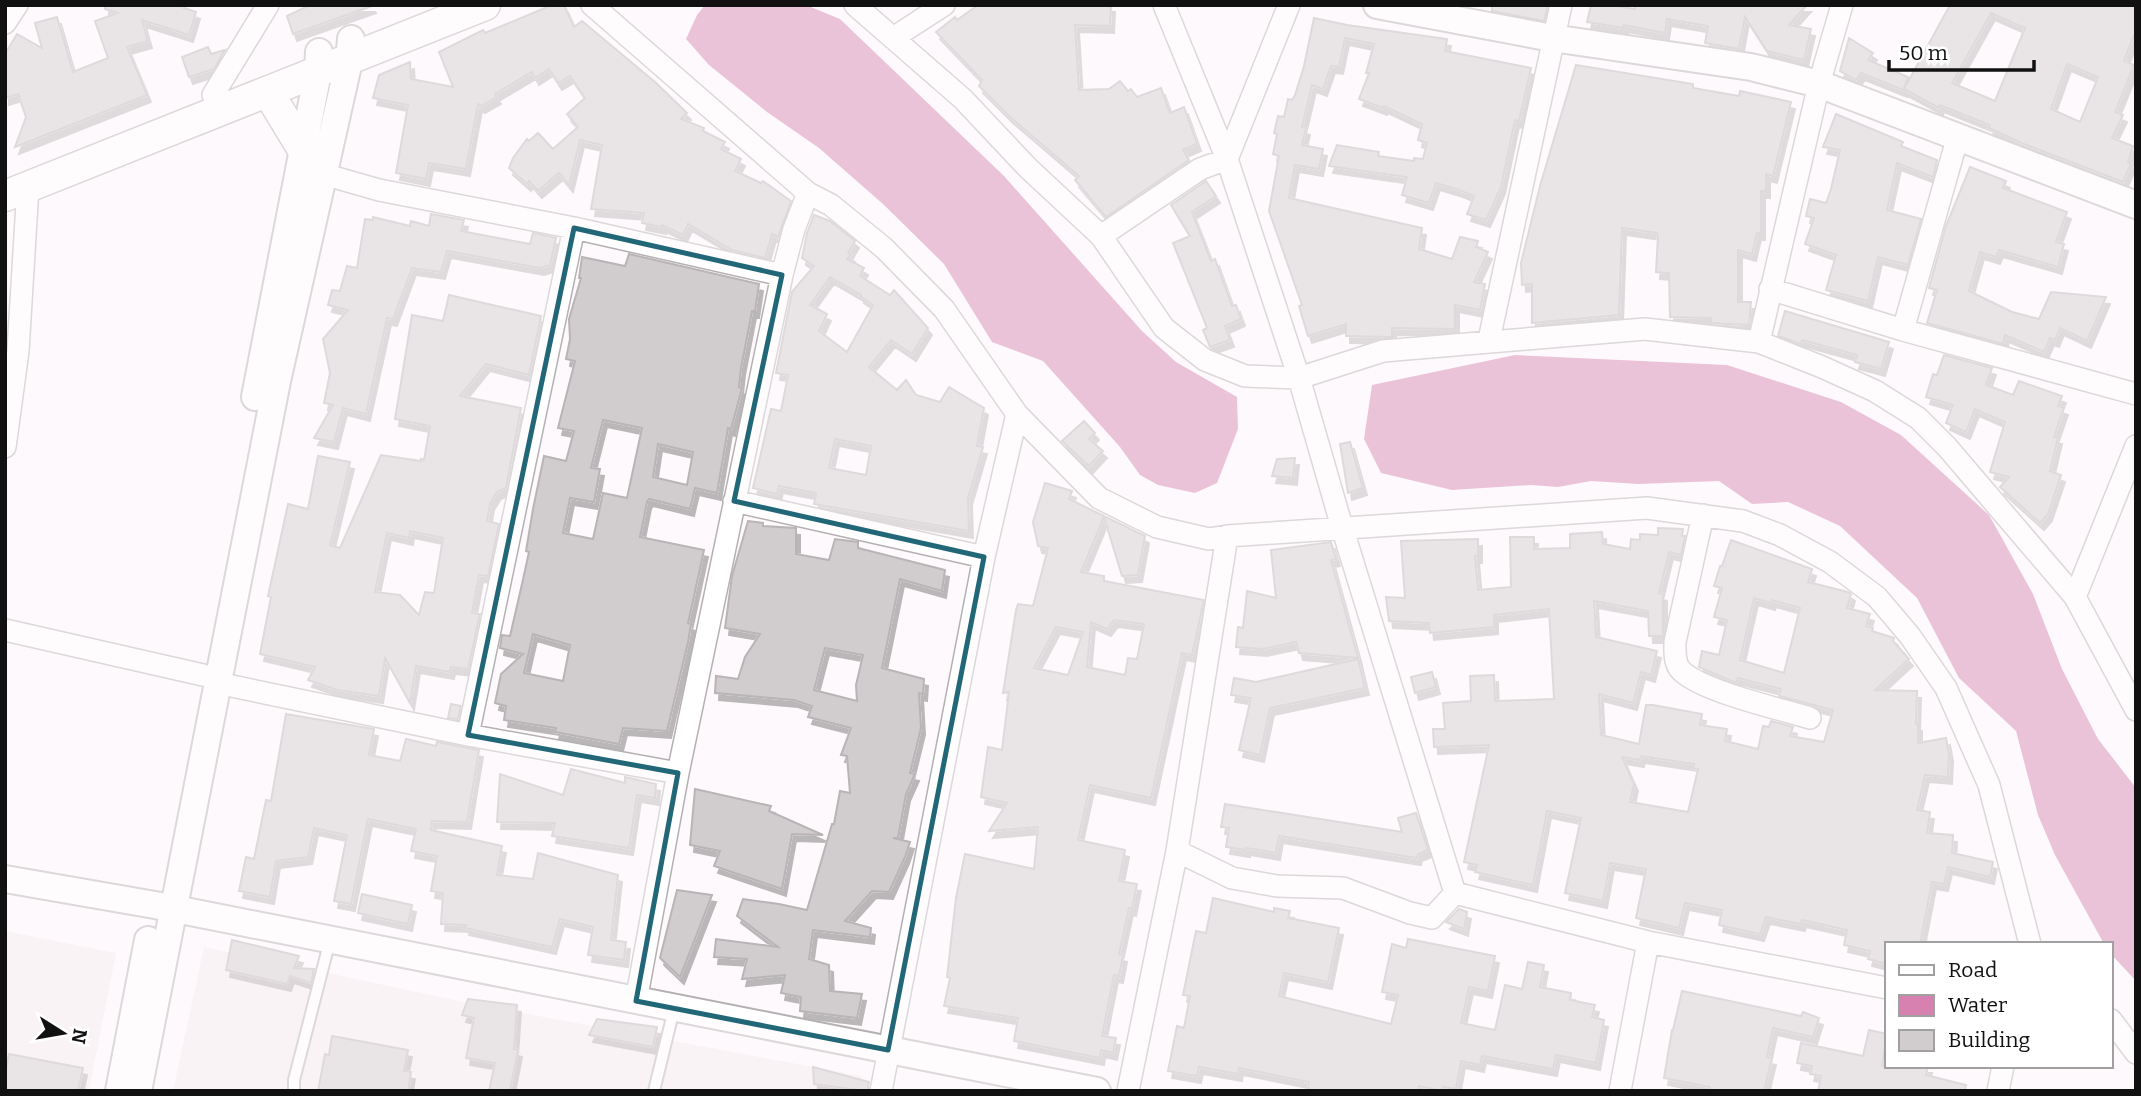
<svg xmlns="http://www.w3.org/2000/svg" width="2141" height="1096" viewBox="0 0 2141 1096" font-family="Bitter,serif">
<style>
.built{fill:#f6eaef}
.water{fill:#d681b0}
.building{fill:#d1ccce;stroke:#b9b4b6;stroke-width:2;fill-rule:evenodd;filter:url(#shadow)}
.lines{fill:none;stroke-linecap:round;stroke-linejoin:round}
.service-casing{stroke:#b5b0b2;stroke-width:14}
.minor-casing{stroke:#b5b0b2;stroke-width:24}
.tertiary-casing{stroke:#b5b0b2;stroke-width:30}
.secondary-casing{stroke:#b5b0b2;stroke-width:33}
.service{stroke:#fff;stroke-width:10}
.minor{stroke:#fff;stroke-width:21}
.tertiary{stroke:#fff;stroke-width:26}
.secondary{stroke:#fff;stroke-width:30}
.marked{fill:none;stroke:#216777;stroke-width:5;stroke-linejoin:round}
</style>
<defs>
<filter id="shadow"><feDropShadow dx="4" dy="7" stdDeviation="0" flood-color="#0004"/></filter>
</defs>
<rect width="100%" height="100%" fill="#fef9fc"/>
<path class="built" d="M5,931L116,953L89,1091H5Z
M204,947L474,1004L862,1076L859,1091H173Z"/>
<path class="water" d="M705,5H806L840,19L1004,176L1142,331L1176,362L1237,397L1238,429L1217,483L1195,493L1158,485L1140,475L1120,447L1043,361L992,342L944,264L883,204L819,148L767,112L709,65L686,39L697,15Z
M1515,355L1727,365L1841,402L1901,435L1989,515L2033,594L2062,669L2098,739L2136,788V981L2111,954V944H2104L2055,855L2038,815L2016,731L1959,678L1917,598L1840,526L1788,502L1752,504L1719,481L1638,484L1591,481L1558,487L1531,485L1452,490L1381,473L1364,439L1372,385Z"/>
<path class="building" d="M105,5H185L184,8L196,12L189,35L142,20L148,41L127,47L147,95L15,147L26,117L18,94L5,98V54L17,34L42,48L35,23L57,17L73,72L108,58L95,21L118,13L105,9Z
M310,5H371L372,6L293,34L287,16Z
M552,5H564L574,27L582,21L655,82L687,113L681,119L704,128L703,131L725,142L721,149L741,159L735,171L761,183L763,181L791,201L778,237L772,234L765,258L732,250L688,224L683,235L662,225V227L642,223L644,213L591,209L602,145L580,140L569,185L559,173L538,191L529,181L527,184L509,168L513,158L527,139L529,141L538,133L553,149L578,127L567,114L585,98L570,76L558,83L549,69L535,78L532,72L495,94L497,97L481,106L478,104L466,169L429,163L426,179L396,173L408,105L373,98L379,75L410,62L411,79L453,87L439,52L483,30L485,33Z
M978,5H1111L1110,26L1075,25L1079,90L1109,89L1120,81L1128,91L1131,89L1137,97L1161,88L1170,113L1184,107L1197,144L1183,150L1189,160L1106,217L1075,180L1079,176L1009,116L979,86L982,80L936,32L955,17L957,20Z
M1492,5H1548L1544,21L1492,11Z
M1591,5H1610L1635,9V5H1807L1789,25L1811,29L1804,60L1767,51L1745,17L1739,49L1705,43L1708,26L1667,19L1665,33L1624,25V28L1587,22Z
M1950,5H2136V30L2124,61L2134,65L2115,112L2123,115L2112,138L2133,146L2128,162L2131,163L2123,182L2024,144L1989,128L1990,125L1940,105L1939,108L1904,89ZM1991,13L2025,28L1995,101L1952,83ZM2067,64L2098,77L2080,122L2051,109Z
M1314,18L1347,25L1447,39L1445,51L1531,68L1519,121L1515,120L1501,187L1486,220L1467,214L1474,196L1459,190L1436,183L1429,203L1402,195L1407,177L1329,166L1337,145L1379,152L1378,156L1414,161V158L1423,159L1427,143L1418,140L1422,124L1384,106L1383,108L1359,99L1369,73H1366L1374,44L1345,38L1339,67L1331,66L1323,89L1312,85L1302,127L1306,128L1302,145L1323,149L1319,169L1295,165L1289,198L1422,228L1419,249L1452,259L1460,237L1478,241L1476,247L1488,252L1474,282L1485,284L1480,310L1455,305V329L1392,328V337L1346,336V324L1308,336L1299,306L1302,305L1269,211L1279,156L1273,154L1277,134L1274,133L1278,116L1284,117L1288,99L1292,100L1295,95L1304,66Z
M1849,38L1873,53L1868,60L1908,77L1903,90L1861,73L1856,80L1840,71Z
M208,47L211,54L225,50L214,69L189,77L182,57Z
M1576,65L1693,84V88L1739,96L1740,91L1791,102L1773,176L1766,174V191H1761V233H1757L1752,254L1738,250V302H1751L1749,325L1711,323V318L1670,317L1669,273L1656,272L1658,236L1657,233L1622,228L1619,315L1532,323V284L1522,285L1521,263L1540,186Z
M1836,114L1903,142L1901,146L1937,160L1933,177L1897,163L1887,210L1921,219L1908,265L1878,257L1868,301L1826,290L1836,255L1805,244L1814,218L1806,216L1810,199L1826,203L1831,189L1840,150L1823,147Z
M1970,167L2006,181L2003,188L2067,212L2056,242L2064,244L2058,267L1999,250L1996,257L1980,252L1969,291L2012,312L2039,319L2051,292L2106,297L2087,341L2060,328L2055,340L2050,338L2044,352L2005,335L2003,344L1927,323L1937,290L1929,288L1946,226Z
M1206,181L1216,196L1192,212L1211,261L1215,259L1232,306L1236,305L1241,319L1225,326L1230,340L1210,347L1203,330L1207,328L1173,243L1190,236L1171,205Z
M431,214L464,220L461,231L530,244L533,233L556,238L550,265L540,268L447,251L441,272L412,268L393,319L387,318L366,414L343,408L334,442L314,438L333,405L324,403L330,373L323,339L348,310L328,305L332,290L340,291L347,266L357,268L365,219L373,220V217L410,226L411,221L429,226Z
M814,215L830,221L855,241L848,253L851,255L847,259L864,268L860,276L890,295L894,290L928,328L912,354L891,340L869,367L897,390L906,380L916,395L940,402L949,387L984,408L977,446L983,447L968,498L969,531L814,504L816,493L779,486L777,494L753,488L771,409L781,411L788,375L776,373L792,292L814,266L802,258L807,233ZM830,277L861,295L860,296L873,305L847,352L819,331L827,314L810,305ZM835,439L871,446L866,475L829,468Z
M629,254L759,284L755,311H752L741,368L739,387L742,388L731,429L728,428L717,493L695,488L690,509L649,499L647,502L640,537L704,550L688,623L691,624L688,642L667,731L623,728L619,744L555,732L556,728L504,720L506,706L495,703L501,674L523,654L500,648L502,635L510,636L522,584L529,552L526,551L533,509L544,456L566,461L574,431L558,428L575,361L566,359L570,339L569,319L581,278H579L582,257L625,266ZM603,420L642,428L627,498L603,493L593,539L563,533L570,498L594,502L600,469L591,468ZM658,444L693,452L687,485L653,477ZM533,634L570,645L563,681L524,673Z
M449,295L541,316L529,375L486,364L460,396L521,408L506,488L497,492L490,503L487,521L499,524L488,576L479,575L472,613L480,614L468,669L451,667L450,672L416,666L410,703L385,658L379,696L337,690L308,680L315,667L260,654L271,597L268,596L288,504L308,509L318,456L350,462L330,545L340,548L381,455L421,461V459L424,460L430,426L395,419L412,315L443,321ZM410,531L443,538L434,593L425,592L419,615L400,595L375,592L387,533L409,538Z
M1785,311L1889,342L1881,369L1855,362L1857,355L1802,340L1801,344L1778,336Z
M1944,355L1992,368L1986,385L2013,395L2019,381L2062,396L2058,406L2064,408L2054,437H2058L2050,471L2061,475L2048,514L2040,523L2000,487L2009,477L1990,472L2005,422L1975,409L1966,432L1946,423L1953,405L1926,397L1933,374L1937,375Z
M1084,421L1095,433L1089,439L1103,451L1089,466L1062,441Z
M1350,442L1363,488L1348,493L1340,444Z
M1295,458L1293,478L1272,476L1277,459Z
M1045,483L1072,491L1069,499L1145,536L1138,575L1122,576L1104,517L1081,572L1104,576V581L1204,600L1192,655L1182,653L1151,798L1090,785L1078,840L1125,850L1119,881L1137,884L1132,909L1129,908L1119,954L1123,955L1119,976L1114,975L1102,1036L1116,1038L1113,1053L1101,1050L1100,1058L1014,1041L1018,1018L944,1006L950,978L947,977L956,898L965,854L1034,869L1038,827L989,831L1007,803L981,797L988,747L1002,750L1009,692L1003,693L1016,610L1018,604L1033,606L1048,548L1038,546L1033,522ZM1114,620L1144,624L1137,659L1128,658L1125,675L1087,667L1091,622L1107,629ZM1056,627L1083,632L1068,675L1034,668Z
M748,521L763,523V526L796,528V554L829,560L835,539L858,542V548L945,570L942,591L900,579L882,668L924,679L923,694L919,693L921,728L910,773L915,774L906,794L898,838H893L910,842L905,857L889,892L872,891L845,921L871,928L870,937L813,930L809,959L829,965L830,991L862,994L857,1018L800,1011L801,997L781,993L785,975L742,979L747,959L714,957L716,939L778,947L737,916L743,899L779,904L807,910L832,824H834L840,791L850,793L847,756L841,755L851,728L808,717L812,706L794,700L715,693L716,676L738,679L745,657L760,634L725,628L732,576ZM825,648L863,655L856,685L857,701L814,690Z
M1658,528L1683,529L1682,536H1685L1681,555L1669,552L1659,593L1663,594V636H1649L1648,611L1594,601L1596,637L1657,651L1651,675L1641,672L1633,703L1599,694L1601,735L1639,744L1646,705H1653L1702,714L1700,725L1727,729L1725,741L1758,749L1763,726L1769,727L1771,721L1793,727L1790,736L1824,742L1833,710L1779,696L1781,689L1738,678L1736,683L1699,667L1702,651L1719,655L1727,620L1714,617L1722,588L1714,586L1720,566H1722L1731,540L1812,569L1808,582L1848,592L1851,594L1847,608L1870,614L1866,626L1873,628L1872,631L1894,638L1893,641L1909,659L1875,690L1917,691L1916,724H1918V743L1946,738L1949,754L1948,777L1925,775L1917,810L1930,812L1927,833L1953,835L1952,853L1993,862L1990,877L1948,867L1944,884L1932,882L1920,944H1887V964L1868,959L1870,951L1844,945L1847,930L1802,920L1801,924L1766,917L1760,934L1719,925L1722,910L1685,903L1679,928L1636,918L1646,869L1610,863L1603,901L1565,893L1581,818L1547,811L1533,885L1475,872L1477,865L1464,862L1489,745L1434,747L1433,729H1445L1443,703L1471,701L1470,676L1494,675L1495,701L1554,699L1549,609L1494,615V627L1430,633L1429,623L1389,621L1386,597L1405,598L1401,541L1478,539V556H1475L1478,590L1511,587L1510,537H1534V549L1570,548V534L1602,532L1603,544L1630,549L1631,539L1640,540V534L1658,535ZM1754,598L1771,603L1772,600L1800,608L1784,673L1740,660ZM1641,756L1694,764L1693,768L1698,769L1688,812L1630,802L1634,784L1622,757L1640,760Z
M1331,542L1336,559L1331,560L1358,658L1299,653L1296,642L1263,649L1236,647L1238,627L1243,628L1247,591L1276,598L1271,550Z
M1358,659L1365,688L1270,708L1260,755L1239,750L1251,698L1231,695L1234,678L1256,682Z
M1432,672L1436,687L1415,693L1411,677Z
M451,704L461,706L458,719L448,718Z
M286,714L374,729L369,755L400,761L406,739L436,746L437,742L479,750L467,822L432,821L431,830L502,846L497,875L533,879L538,853L618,875L611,940L626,942L624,960L588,955L593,927L560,919L552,947L465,928L466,925L441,924L443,893L431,891L437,856L411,851L416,829L368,819L351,904L334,901L347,835L314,828L308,857L276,861L270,897L239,891L246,857L254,859L266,800L271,801Z
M571,769L625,783V777L656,784L655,798L637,795L629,848L552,836L555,823L497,822L500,774L563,795Z
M695,789L771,806L769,811L823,835L792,834L782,889L714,866L720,851L690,845Z
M1225,804L1402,832L1398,818L1416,813L1428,850L1418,854L1417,858L1279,836L1276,853L1246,848V850L1226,847L1229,828L1221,827Z
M677,890L712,895L680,977L660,958Z
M362,894L412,905L408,924L358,913Z
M1213,898L1274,912V908L1290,911L1288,918L1339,928L1328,982L1284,973L1279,996L1391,1024L1398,995L1382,992L1392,944L1406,948L1408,939L1495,956L1488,991L1469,987L1461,1023L1495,1030L1505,985L1522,989L1528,962L1544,965L1540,987L1571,993L1570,1000L1595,1005L1592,1017L1604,1020L1596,1063L1556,1055L1553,1069L1482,1056L1480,1065L1461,1061L1456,1089L1443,1087L1442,1091L1419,1086L1418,1091H1308L1309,1082L1239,1068L1238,1074L1199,1067L1197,1076L1168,1071L1177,1026L1184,1028L1190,996L1183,995L1196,931L1206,933Z
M1459,909L1467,912L1464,929L1446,922Z
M232,940L299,956L294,968L314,969L311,983L290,976L287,984L226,970Z
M1682,991L1801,1016L1803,1012L1819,1018L1813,1037L1773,1028L1767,1057L1772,1058L1764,1091H1709L1710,1087L1664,1078L1672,1030H1673Z
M468,999L517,1005L514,1049L518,1050L510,1091H489L495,1063L466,1058L474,1018L462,1015Z
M597,1019L657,1027L653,1047L589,1035Z
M1869,1030L1887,1034L1882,1066H1928L1926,1075L1966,1085L1965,1091H1818L1821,1076L1810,1074L1812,1066L1797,1063L1801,1043L1863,1056Z
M332,1036L408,1050L404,1071L411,1072L408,1091H318L325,1054L329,1055Z
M9,1054L83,1068L78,1091H5V1073Z
M813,1067L869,1082L867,1091L814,1084Z"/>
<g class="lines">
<defs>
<path id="service" d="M294,1091V1080L330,940
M654,1091L674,1009"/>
<path id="minor" d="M592,5L808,193L831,205L884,248L944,309L1017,414L1099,498L1157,527L1209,539L1227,536L1647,508L1743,521L1780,535L1830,562L1877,597L1910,636L1946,688L1989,785L2030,944
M855,5L963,99L1028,168L1101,236L1164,328L1205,360L1245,376L1299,378L1383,351L1645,329L1759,342L1822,367L1875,391L1918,418L1947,447L2075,597L2136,710
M1164,5L1227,159L1299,378L1342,527L1455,893L1648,942L1887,988
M5,23L17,5
M893,38L944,5
M213,95L268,5
M323,174L379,190L574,228L782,275
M1101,236L1200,169L1227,159L1289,5
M1770,289L1903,330L2136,394
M1903,330L1958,136
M1489,340L1561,5
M1759,342L1819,84L1842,5
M5,447L18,351L28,187
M734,501L984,557
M1703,515L1675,642C1675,651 1674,660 1679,668C1695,690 1781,709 1810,718
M2075,597L2136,446
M5,630L203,675
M217,683L468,735L678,773
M468,735L574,228
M1177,851L1232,878L1277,886L1343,888L1410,913L1432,918L1455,893
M636,1001L678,773L782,275L794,229L808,193
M2111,1020L2136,1053
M881,1091L984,557L1017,414
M1128,1091L1177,851L1227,536
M1620,1091L1648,942
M1998,1091L2003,1066"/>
<path id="tertiary" d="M1377,5L1552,38L1751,67L1819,84L2136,205
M255,397L318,72L319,52
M5,879L155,905L1097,1091
M119,1091L148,940
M138,1091L277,381L349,61L351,39"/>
<path id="secondary" d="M268,92L302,148
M5,196L485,5"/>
</defs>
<use href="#service" class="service-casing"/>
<use href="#minor" class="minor-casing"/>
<use href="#tertiary" class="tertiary-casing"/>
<use href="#secondary" class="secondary-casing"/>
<use href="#service" class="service"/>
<use href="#minor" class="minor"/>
<use href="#tertiary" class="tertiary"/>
<use href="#secondary" class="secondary"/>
</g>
<path d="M0 0H2141V1096H0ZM574,228L782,275L734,501L984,557L888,1050L636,1001L678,773L468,735Z" fill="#fef9fc" fill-opacity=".55" fill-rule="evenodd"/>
<path class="marked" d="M574,228L782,275L734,501L984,557L888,1050L636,1001L678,773L468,735Z"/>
<rect width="2141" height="1096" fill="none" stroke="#121111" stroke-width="14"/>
<rect x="1885" y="942" width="228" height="126" fill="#ffffff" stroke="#a0a0a0" stroke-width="2"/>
<rect x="1899" y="965" width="35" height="10" fill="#ffffff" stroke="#a0a0a0" stroke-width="2"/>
<text x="1948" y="977" font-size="21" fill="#121111">Road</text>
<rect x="1899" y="995" width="35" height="21" fill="#d681b0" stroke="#a0a0a0" stroke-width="2"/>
<text x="1948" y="1012" font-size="21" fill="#121111">Water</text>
<rect x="1899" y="1030" width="35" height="21" fill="#d1ccce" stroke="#a0a0a0" stroke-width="2"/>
<text x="1948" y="1047" font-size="21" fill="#121111">Building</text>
<g transform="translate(63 1033) rotate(101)" stroke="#ffffff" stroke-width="5" paint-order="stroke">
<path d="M0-5L12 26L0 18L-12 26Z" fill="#121111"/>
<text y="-10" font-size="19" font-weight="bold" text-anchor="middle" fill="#121111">N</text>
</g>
<path d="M1889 60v10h145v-10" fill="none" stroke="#121111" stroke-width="3.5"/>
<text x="1899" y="60" font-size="21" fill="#121111" stroke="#ffffff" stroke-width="5" paint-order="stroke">50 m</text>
</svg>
